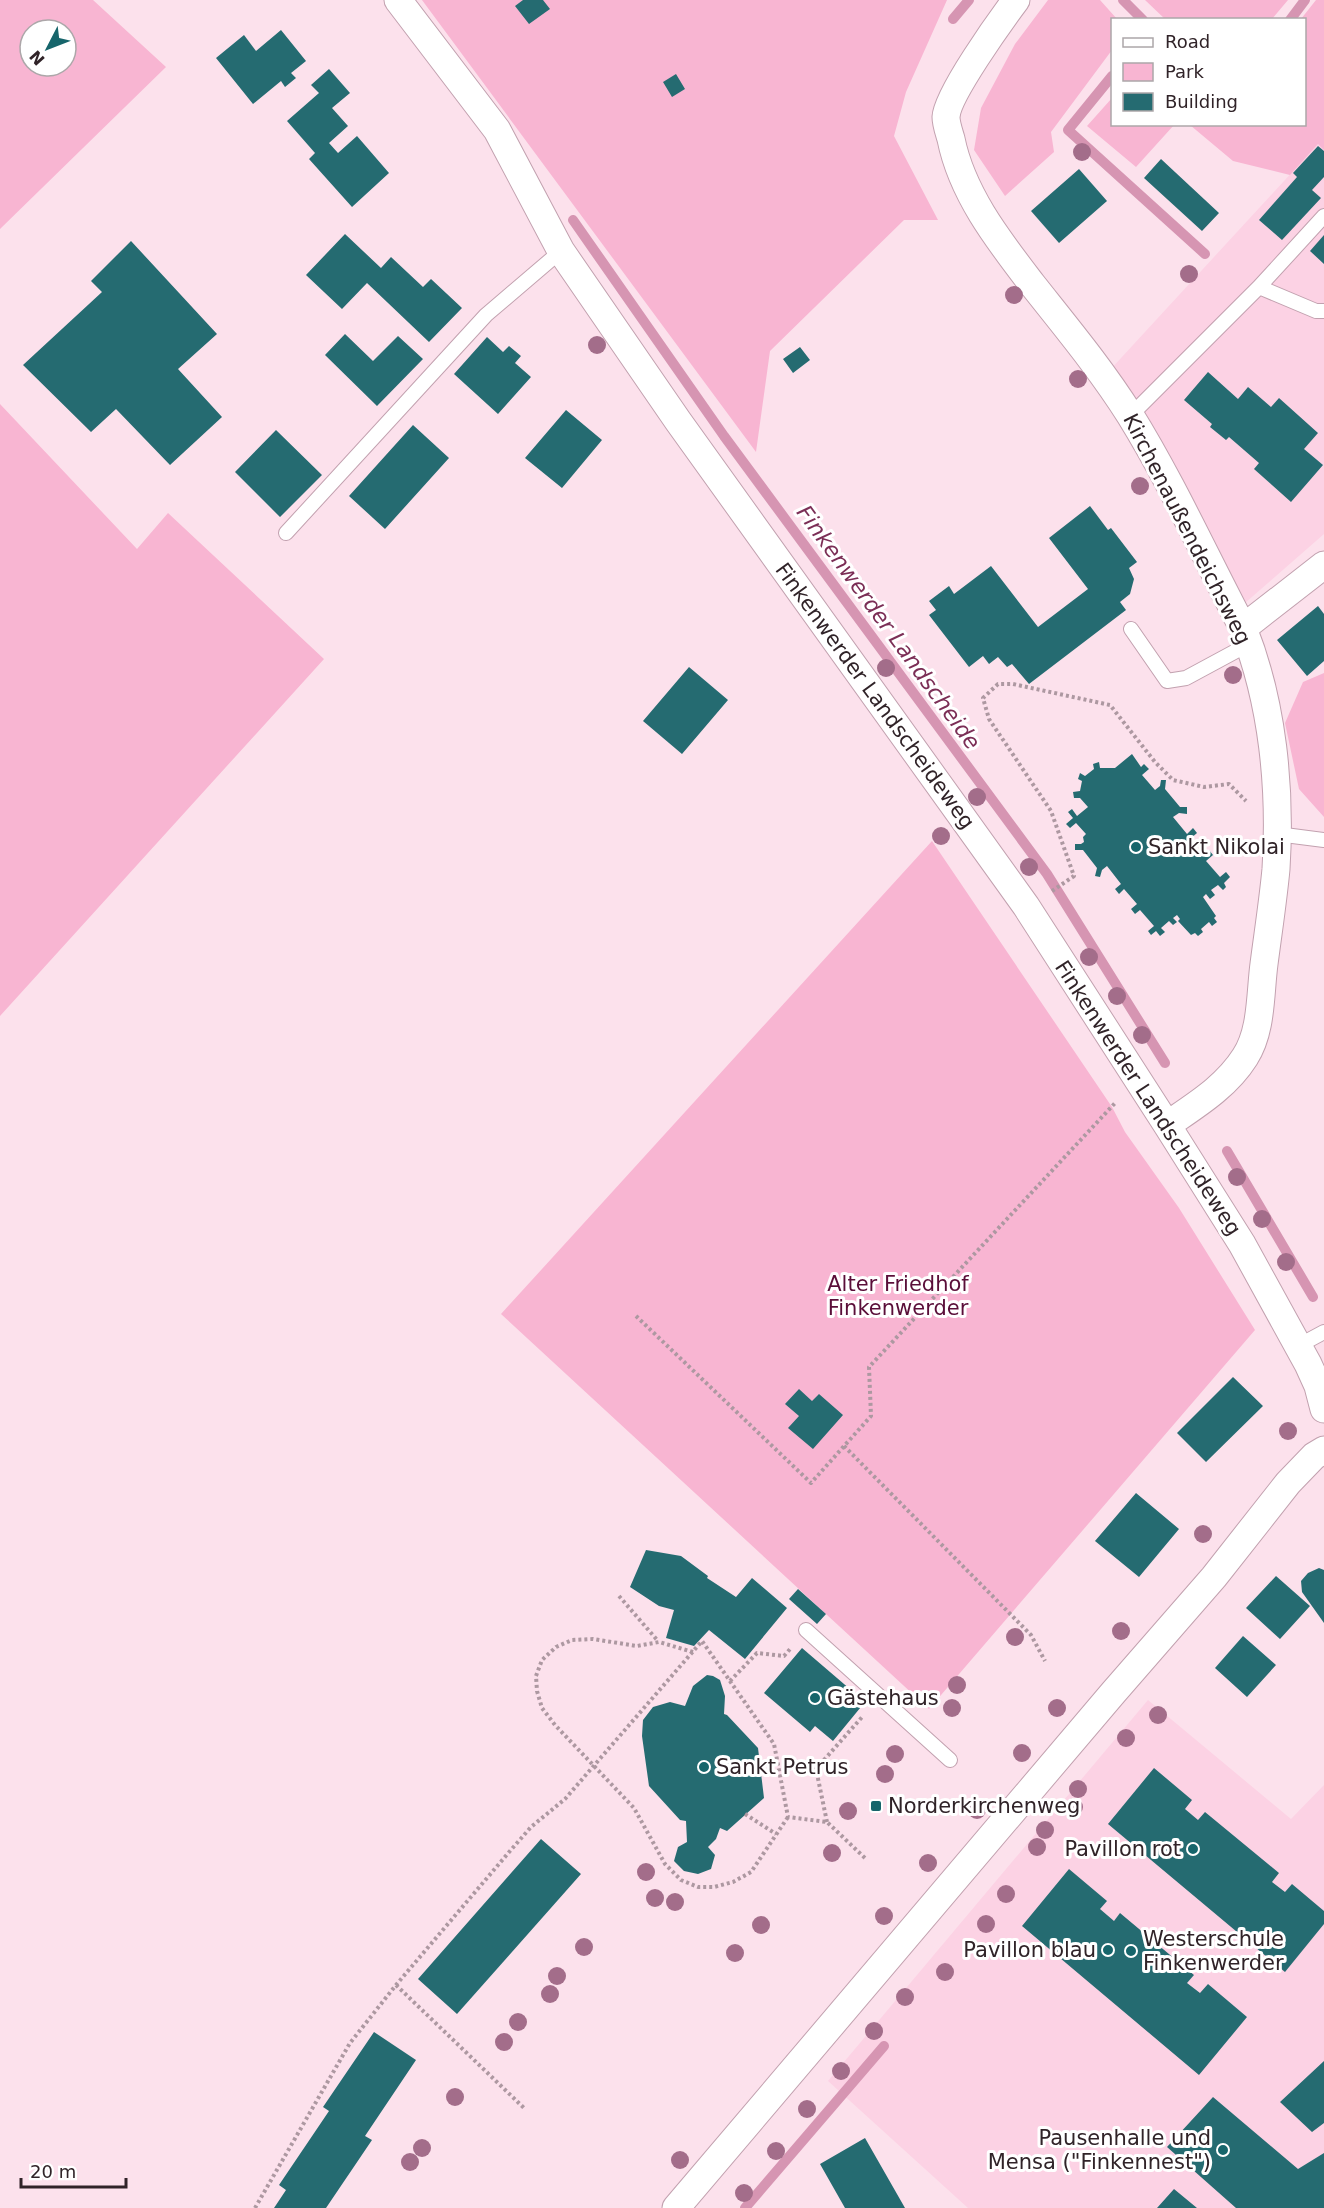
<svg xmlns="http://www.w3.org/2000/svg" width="1324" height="2208" viewBox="0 0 1324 2208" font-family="'DejaVu Sans',sans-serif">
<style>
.built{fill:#fcd2e4}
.green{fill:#f8b5d2;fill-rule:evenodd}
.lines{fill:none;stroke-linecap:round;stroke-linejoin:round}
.stream{stroke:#d695b2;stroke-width:10}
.building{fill:#256b71}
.service-casing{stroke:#c2a1af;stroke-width:16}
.minor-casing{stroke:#c2a1af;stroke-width:29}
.path{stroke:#ad98a1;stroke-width:4;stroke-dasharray:3 3;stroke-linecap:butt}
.service{stroke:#fff;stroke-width:14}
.minor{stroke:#fff;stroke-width:27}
.tree{fill:#a36d8a}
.poi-dot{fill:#16656b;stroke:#fff;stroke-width:2}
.labels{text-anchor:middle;stroke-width:6;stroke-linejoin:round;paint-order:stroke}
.street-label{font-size:21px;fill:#302328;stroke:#fff}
.poi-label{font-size:21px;fill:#302328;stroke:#fff;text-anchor:start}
.park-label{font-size:21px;fill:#5a0e39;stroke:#fff}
.water-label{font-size:22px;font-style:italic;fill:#7b2e56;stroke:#fff}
</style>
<rect width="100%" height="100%" fill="#fce1ec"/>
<path class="built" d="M1318,144L1324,149V534L1245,603L1110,370Z
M1148,1700L1291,1819L1324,1785V2208H968L828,2081Z"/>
<path class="green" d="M0,0H93L166,67L0,229ZM30,30H66V66H30Z
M422,0H947L906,92L894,136L938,220H904L770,351L756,452Z
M1048,0H1100L1117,19L1112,20V50L1051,132L1054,152L1005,196L974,150L981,108L1015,44Z
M1145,0H1288L1272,19L1166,20Z
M1316,0H1324V150L1318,144L1290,175L1233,161L1190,125L1304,124V20L1301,19Z
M1112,98V124L1174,125L1136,167L1087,126Z
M0,404L137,549L168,513L324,659L0,1016Z
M1324,673V817L1299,789L1285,723L1303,682Z
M932,841L1112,1107L1125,1132L1179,1208L1255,1330L929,1709L501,1314Z"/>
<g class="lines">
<path class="stream" d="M1123,0L1143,20
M953,19L969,0
M1290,20L1305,0
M1112,76L1068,130L1205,254
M573,220L724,436L1047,874L1165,1063
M1227,1151L1313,1297
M745,2208L884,2046"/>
</g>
<path class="building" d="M523,0H543L550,9L529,24L515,6Z
M281,30L306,61L291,73L296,78L285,87L281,81L253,104L216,58L244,35L256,51Z
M329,69L350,93L332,108L348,126L329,143L338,153L357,136L389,173L352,207L309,159L315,153L287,121L319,93L311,85Z
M676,74L685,89L672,97L663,82Z
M1318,146L1324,151V177L1312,190L1321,198L1282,240L1259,220L1297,177L1293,173Z
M1161,159L1219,213L1202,231L1144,178Z
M1079,169L1107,201L1059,243L1031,211Z
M345,234L381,268L391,257L423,287L431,279L462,308L429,342L367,283L342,309L306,275Z
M1324,235V264L1310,251Z
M131,241L217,334L178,369L222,417L170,465L116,409L91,432L23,365L102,292L91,281Z
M345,334L373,361L398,336L423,359L377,406L325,355Z
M487,337L503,352L509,346L521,356L515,363L531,377L498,414L454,374Z
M800,347L810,360L793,373L783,359Z
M1208,372L1238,399L1248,387L1271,407L1279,398L1318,433L1304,449L1323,465L1291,502L1254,469L1259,463L1229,437L1226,440L1210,427L1212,424L1184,400Z
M566,410L602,440L562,488L525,458Z
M413,425L449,458L385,529L349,496Z
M276,430L322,475L280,517L235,472Z
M1090,506L1108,530L1111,528L1137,562L1129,568L1134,579L1130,594L1120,602L1126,610L1029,684L1012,664L1007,667L998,657L989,664L983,656L969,667L929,615L936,610L929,601L949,586L954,594L991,566L1038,627L1088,589L1049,538Z
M1318,606L1324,614V661L1307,676L1277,640Z
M689,667L728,700L682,754L643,721Z
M1132,754L1141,767L1144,764L1149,769L1142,775L1155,790L1160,786L1161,780H1166L1165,789L1180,807H1187V814L1179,813L1173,817L1187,834L1193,828L1197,833L1190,839L1203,855L1209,850L1213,855L1206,861L1220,877L1226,872L1230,877L1224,883L1226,887L1223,890L1218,885L1211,890L1215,895L1210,899L1206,894L1203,897L1216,916L1214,918L1217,922L1212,926L1209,922L1201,929L1203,932L1198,936L1195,933L1191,935L1178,921L1180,919L1177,915L1173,918L1177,922L1173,925L1169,921L1161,928L1165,932L1160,936L1156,931L1151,935L1148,931L1154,926L1140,910L1135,914L1131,909L1137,904L1124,889L1119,894L1115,889L1121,884L1107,866L1102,870L1100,877L1095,876L1097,868L1083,850H1075V844H1081L1084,842L1083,837L1086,834L1076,823L1070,828L1066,824L1073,818L1068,812L1072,809L1077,816L1088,807L1080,798H1074L1073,792L1080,791L1082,781L1078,779L1080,773L1085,776L1094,769L1093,764L1099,762L1100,768H1115Z
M1233,1377L1263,1406L1206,1462L1177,1433Z
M799,1389L812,1401L819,1394L843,1415L813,1449L788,1428L799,1416L785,1404Z
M1136,1493L1179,1529L1139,1577L1095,1541Z
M646,1550L681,1556L708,1576L707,1578L736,1597L752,1578L787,1608L745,1659L709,1630L694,1646L666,1638L674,1610L659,1606L630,1587Z
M1319,1568L1324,1570V1623L1302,1592L1301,1581L1308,1573Z
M1276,1576L1310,1606L1280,1639L1246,1608Z
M798,1589L826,1614L817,1624L789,1599Z
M1243,1636L1276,1665L1247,1697L1215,1668Z
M802,1648L865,1702L833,1741L815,1726L810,1732L764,1693Z
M707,1675L713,1676L720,1680L725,1696L724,1714L727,1715L758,1748L764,1798L727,1831L720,1828L716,1839L708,1847L715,1855L711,1869L698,1874L684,1871L674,1861L678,1847L687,1842L686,1821L680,1820L649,1786L642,1736L643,1720L653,1707L670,1702L685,1706L693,1686Z
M1154,1768L1192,1800L1185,1809L1198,1820L1205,1812L1279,1873L1272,1882L1285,1892L1292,1884L1324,1911V1924L1285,1972L1108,1824Z
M541,1839L581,1874L457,2014L418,1979Z
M1069,1869L1107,1901L1100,1909L1114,1921L1120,1913L1194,1975L1187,1983L1200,1993L1208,1984L1247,2017L1199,2075L1022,1926Z
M374,2032L416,2060L365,2136L372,2140L326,2208H274L286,2190L279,2185L329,2111L323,2107Z
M1324,2061V2123L1312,2132L1280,2102Z
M1213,2097L1298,2169L1324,2153V2208H1236L1167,2147Z
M865,2138L905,2208H845L841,2201L820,2164Z
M1174,2189L1197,2208H1157Z"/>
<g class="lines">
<defs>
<path id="service" d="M1259,287L1316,311H1324
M1130,416L1259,287L1324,216
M286,533L486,315L561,251
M1131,629L1167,681L1186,678L1249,644
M1277,834L1324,840
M1298,1346L1324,1332
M806,1630L950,1760"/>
<path id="minor" d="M398,0L497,130L561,251L678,421L1026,906L1167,1125L1242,1244L1308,1364L1318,1386L1324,1409
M1016,0C1001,20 947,95 946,117C946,124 949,132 951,139C962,194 999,241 1032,284C1066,327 1101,369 1130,415C1172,483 1206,558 1243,628C1273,703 1281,789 1276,869C1273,901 1268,933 1264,964C1260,994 1262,1031 1245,1057C1226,1087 1196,1105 1167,1125
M1243,628L1324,565
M676,2208L1113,1693L1214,1577L1288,1483L1314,1456L1324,1450"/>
</defs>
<use href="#service" class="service-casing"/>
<use href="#minor" class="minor-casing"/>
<path class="path" d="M1052,891L1074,876L1051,811L989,719L983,698L998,684H1013L1110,705L1155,762L1173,780L1204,787L1229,784L1246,801
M636,1316L811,1483L871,1416L869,1367L1116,1102
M844,1446L1031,1635L1045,1661
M619,1596L658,1641
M693,1652L659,1642L637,1646L593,1639L572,1640L556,1647L542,1660L536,1676L537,1691L542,1708L555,1725L634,1808L665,1864L681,1880L698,1887H714L733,1882L751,1872L788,1817
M730,1681L757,1653L784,1656L791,1648
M745,1814L776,1834
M827,1822L816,1769L863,1716
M396,1985L524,2108
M255,2208L350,2043L396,1985L510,1851L531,1827L565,1799L702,1641L774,1744L788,1817L827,1822L866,1859"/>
<use href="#service" class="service"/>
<use href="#minor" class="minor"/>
</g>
<g class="tree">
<circle cx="1082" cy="152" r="9"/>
<circle cx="1189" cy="274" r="9"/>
<circle cx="1014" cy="295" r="9"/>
<circle cx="597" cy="345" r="9"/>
<circle cx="1078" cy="379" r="9"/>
<circle cx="1140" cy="486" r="9"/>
<circle cx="886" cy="668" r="9"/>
<circle cx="1233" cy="675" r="9"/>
<circle cx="977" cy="797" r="9"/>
<circle cx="941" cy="836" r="9"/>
<circle cx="1029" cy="867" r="9"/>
<circle cx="1089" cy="957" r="9"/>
<circle cx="1117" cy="996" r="9"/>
<circle cx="1142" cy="1035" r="9"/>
<circle cx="1237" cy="1177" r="9"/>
<circle cx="1262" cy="1219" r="9"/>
<circle cx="1286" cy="1262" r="9"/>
<circle cx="1288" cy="1431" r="9"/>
<circle cx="1203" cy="1534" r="9"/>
<circle cx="1121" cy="1631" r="9"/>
<circle cx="1015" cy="1637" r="9"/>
<circle cx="957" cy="1685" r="9"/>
<circle cx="952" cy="1708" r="9"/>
<circle cx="1057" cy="1708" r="9"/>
<circle cx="1158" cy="1715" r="9"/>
<circle cx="1126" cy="1738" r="9"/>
<circle cx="1022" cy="1753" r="9"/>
<circle cx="895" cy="1754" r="9"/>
<circle cx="885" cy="1774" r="9"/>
<circle cx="1078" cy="1789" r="9"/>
<circle cx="1074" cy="1807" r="9"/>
<circle cx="977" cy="1810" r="9"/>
<circle cx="848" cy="1811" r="9"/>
<circle cx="1045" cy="1830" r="9"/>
<circle cx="1037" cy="1847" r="9"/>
<circle cx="832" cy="1853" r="9"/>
<circle cx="928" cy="1863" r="9"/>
<circle cx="646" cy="1872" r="9"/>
<circle cx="1006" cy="1894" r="9"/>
<circle cx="655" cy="1898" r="9"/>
<circle cx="675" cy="1902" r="9"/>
<circle cx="884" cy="1916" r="9"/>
<circle cx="986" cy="1924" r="9"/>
<circle cx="761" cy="1925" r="9"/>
<circle cx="584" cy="1947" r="9"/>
<circle cx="735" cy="1953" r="9"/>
<circle cx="945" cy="1972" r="9"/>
<circle cx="557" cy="1976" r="9"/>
<circle cx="550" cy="1994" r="9"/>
<circle cx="905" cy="1997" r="9"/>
<circle cx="518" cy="2022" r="9"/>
<circle cx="874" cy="2031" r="9"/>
<circle cx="504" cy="2042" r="9"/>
<circle cx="841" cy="2071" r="9"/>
<circle cx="455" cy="2097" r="9"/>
<circle cx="807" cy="2109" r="9"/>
<circle cx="422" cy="2148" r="9"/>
<circle cx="776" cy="2151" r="9"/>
<circle cx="680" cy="2160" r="9"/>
<circle cx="410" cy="2162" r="9"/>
<circle cx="744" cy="2193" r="9"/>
</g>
<g class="poi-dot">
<circle cx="1136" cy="847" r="6"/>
<circle cx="815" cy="1698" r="6"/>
<circle cx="704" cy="1767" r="6"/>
<rect x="870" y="1800" width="12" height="12" rx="3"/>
<circle cx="1193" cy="1849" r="6"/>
<circle cx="1108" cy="1950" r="6"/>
<circle cx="1131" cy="1951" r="6"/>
<circle cx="1223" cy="2150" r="6"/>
</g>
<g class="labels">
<g class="street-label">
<text transform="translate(1187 529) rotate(63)" y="7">Kirchenaußendeichsweg</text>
<text transform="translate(875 696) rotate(54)" y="7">Finkenwerder Landscheideweg</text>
<text transform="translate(1148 1098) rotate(57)" y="7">Finkenwerder Landscheideweg</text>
</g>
<g class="poi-label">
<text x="1148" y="854">Sankt Nikolai</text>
<text x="827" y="1705">Gästehaus</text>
<text x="716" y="1774">Sankt Petrus</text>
<text x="888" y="1813">Norderkirchenweg</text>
<text x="1181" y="1856" text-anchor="end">Pavillon rot</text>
<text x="1143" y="1946">Westerschule<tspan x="1143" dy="24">Finkenwerder</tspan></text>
<text x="1096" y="1957" text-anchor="end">Pavillon blau</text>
<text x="1211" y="2145" text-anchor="end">Pausenhalle und<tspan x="1211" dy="24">Mensa ("Finkennest")</tspan></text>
</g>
<g class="park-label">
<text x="898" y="1291">Alter Friedhof<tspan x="898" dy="24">Finkenwerder</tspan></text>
</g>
<g class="water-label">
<text transform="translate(889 627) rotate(54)" y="8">Finkenwerder Landscheide</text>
</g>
</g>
<rect x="1111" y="18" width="195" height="108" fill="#ffffff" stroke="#aca7a9" stroke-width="1.5"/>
<rect x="1123" y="38" width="30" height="9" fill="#ffffff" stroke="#aca7a9" stroke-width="1.5"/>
<text x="1165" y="48" font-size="18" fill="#302328">Road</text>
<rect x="1123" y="63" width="30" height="18" fill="#f8b5d2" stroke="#aca7a9" stroke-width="1.5"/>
<text x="1165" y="78" font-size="18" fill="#302328">Park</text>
<rect x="1123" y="93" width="30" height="18" fill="#256b71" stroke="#aca7a9" stroke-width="1.5"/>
<text x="1165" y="108" font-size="18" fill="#302328">Building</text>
<g transform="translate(48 48) rotate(228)"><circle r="28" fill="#ffffff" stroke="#aca7a9" stroke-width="1.5"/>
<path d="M0-4.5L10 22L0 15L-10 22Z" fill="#16656b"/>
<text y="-9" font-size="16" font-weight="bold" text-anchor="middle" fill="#302328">N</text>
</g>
<path d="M21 2178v9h105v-9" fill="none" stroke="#302328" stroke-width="3"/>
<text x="30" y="2178" font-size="18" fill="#302328" stroke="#ffffff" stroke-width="4.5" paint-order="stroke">20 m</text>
</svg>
